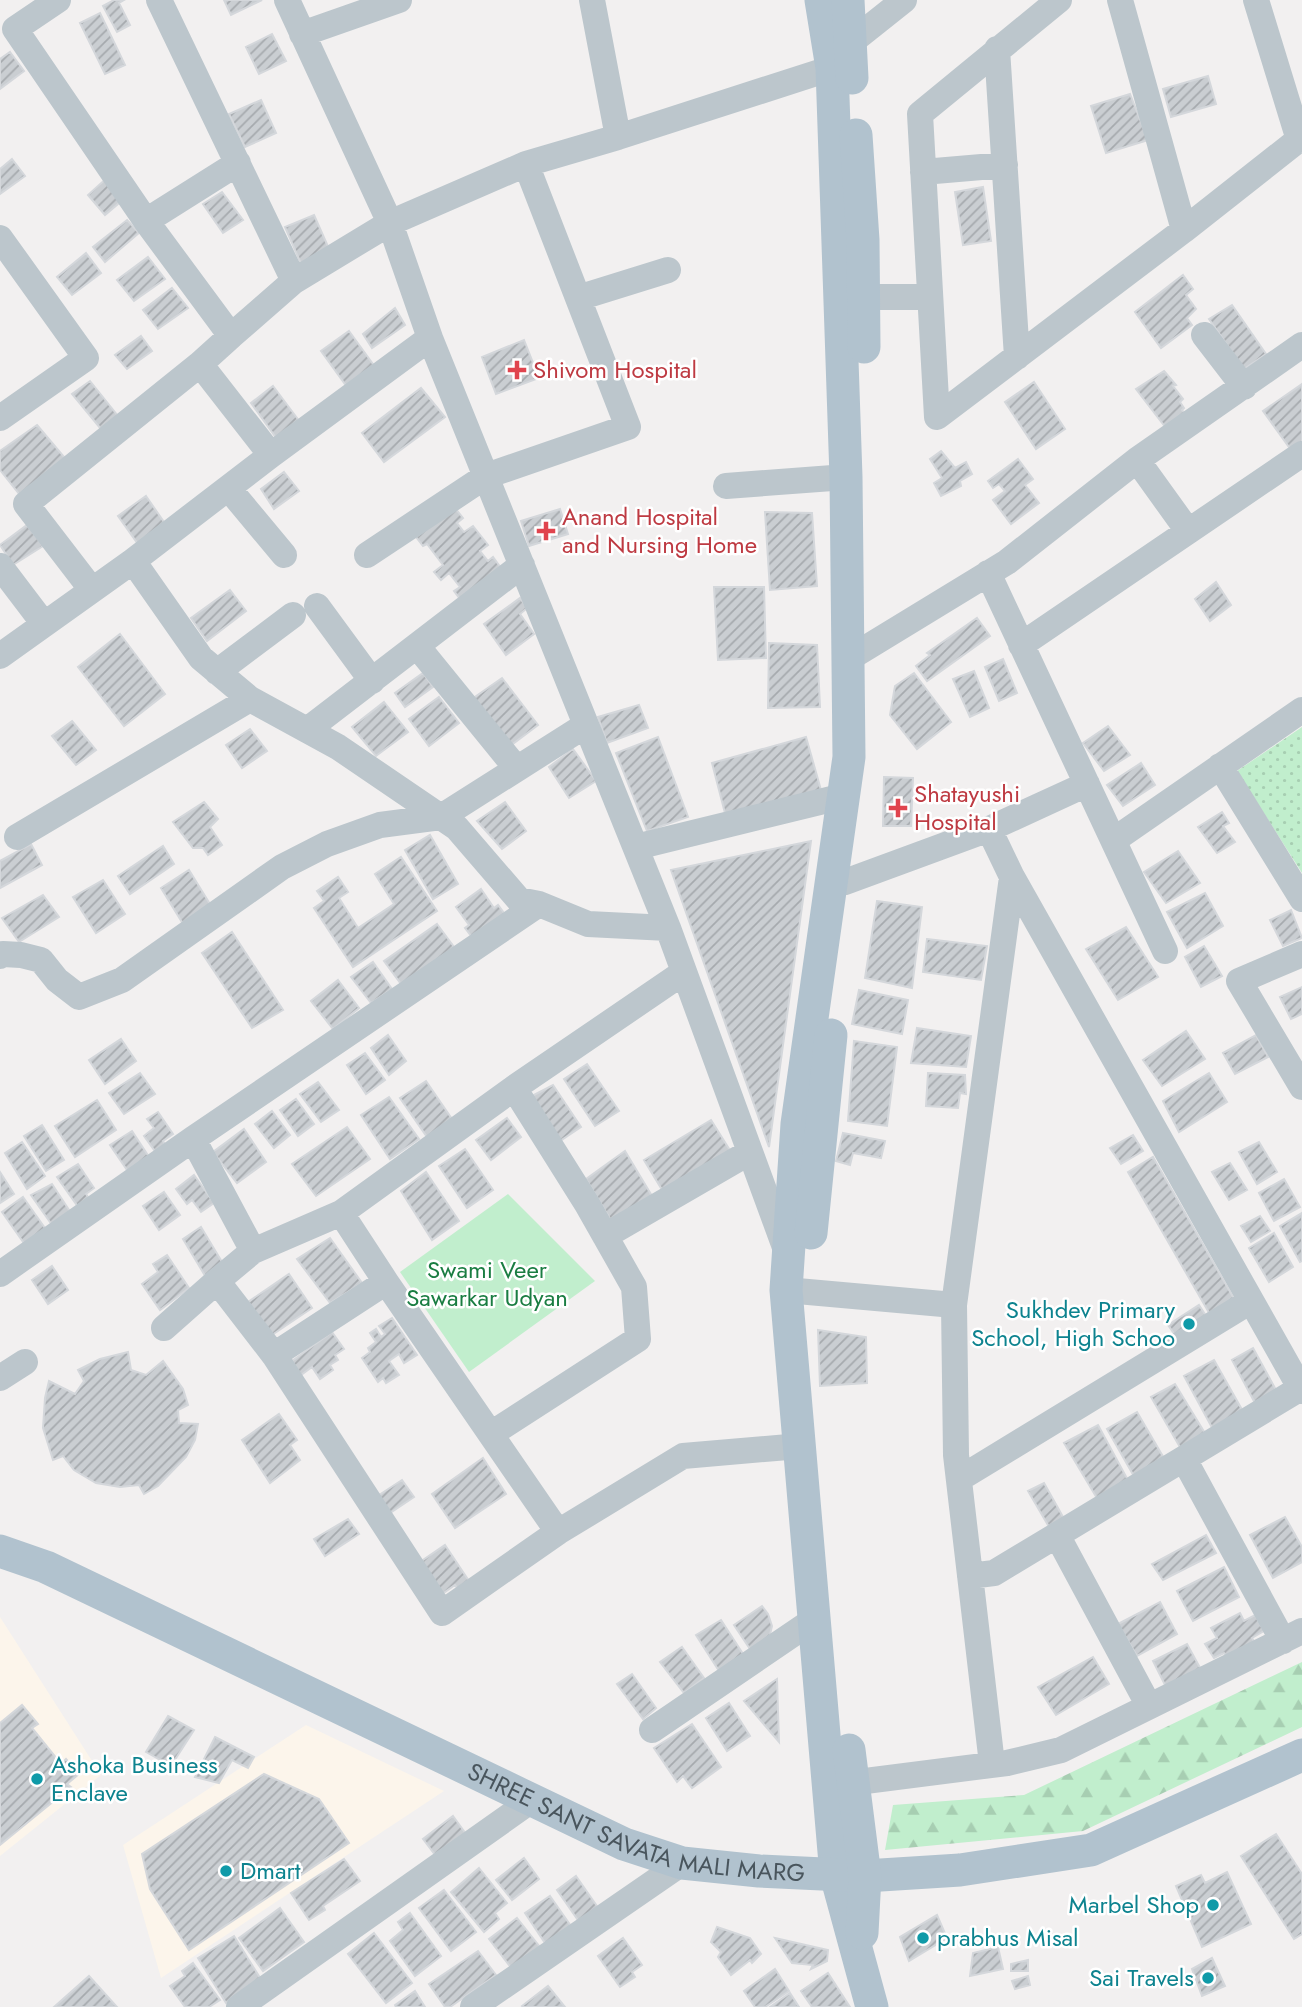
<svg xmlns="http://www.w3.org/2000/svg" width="1302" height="2007" viewBox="0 0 1302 2007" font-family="Jost,sans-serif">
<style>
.commercial{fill:#fcf5eb}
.grass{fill:url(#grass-dots)}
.forest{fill:url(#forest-firs)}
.green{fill:#c1eecd}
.building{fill:url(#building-hatch);stroke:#d4d7db;stroke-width:2}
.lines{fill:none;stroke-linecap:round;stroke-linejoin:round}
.minor{stroke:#bcc6cc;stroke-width:26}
.major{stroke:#b1c2ce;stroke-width:33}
.health-dot{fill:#e0444e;stroke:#fff;stroke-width:2.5}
.culture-dot{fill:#0f9aa8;stroke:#fff;stroke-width:2.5}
.labels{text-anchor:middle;stroke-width:5;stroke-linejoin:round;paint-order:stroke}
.health-label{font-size:24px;fill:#be3a42;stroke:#fff;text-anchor:start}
.park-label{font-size:24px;fill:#1a7d42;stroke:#fff}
.culture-label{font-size:24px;fill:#0d838f;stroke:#fff;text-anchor:end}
.street-label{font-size:24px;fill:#49555d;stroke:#fff}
</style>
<defs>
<pattern id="grass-dots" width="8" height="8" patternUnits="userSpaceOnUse" patternTransform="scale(1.75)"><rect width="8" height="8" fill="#c1eecd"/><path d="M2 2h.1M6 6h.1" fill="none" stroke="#a7ceb2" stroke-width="1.8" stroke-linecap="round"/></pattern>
<pattern id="forest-firs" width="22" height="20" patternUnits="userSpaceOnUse" patternTransform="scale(1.75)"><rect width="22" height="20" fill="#c1eecd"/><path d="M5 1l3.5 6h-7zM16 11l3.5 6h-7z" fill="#a7ceb2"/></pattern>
<pattern id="building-hatch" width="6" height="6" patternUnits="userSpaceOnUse" patternTransform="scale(1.75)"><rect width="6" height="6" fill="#caced2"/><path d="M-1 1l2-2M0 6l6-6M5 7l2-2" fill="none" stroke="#a6aaae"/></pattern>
</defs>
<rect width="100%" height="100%" fill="#f2f0f0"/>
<path class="commercial" d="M0,1617L101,1775L0,1856Z
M306,1725L444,1791L161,1978L123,1845Z"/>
<path class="grass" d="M1302,727V873L1237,771Z"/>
<path class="forest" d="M1302,1662V1727L1083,1831L885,1850L893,1805L1024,1795Z"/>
<path class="green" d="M508,1194L595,1281L469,1372L400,1272Z"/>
<path class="building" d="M114,0H124L119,3L130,25L117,32L103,6Z
M224,0H262L231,15Z
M100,13L125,65L105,74L80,23Z
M272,34L286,61L259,74L246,47Z
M10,52L24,71L0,89V59Z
M1208,76L1216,104L1171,117L1163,89Z
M1130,94L1148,140L1106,153L1091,106Z
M261,100L276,133L245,147L229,114Z
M12,159L25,176L0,194V169Z
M108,177L125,198L105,215L88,195Z
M983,187L991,241L963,245L955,192Z
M222,192L243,220L223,233L203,204Z
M314,215L330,251L302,266L285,227Z
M127,220L139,233L105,262L93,247Z
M86,253L101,273L72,295L57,277Z
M148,257L165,279L134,301L117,280Z
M1183,275L1193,289L1186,295L1196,309L1187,318L1192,325L1161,348L1135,312Z
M172,288L188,308L158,329L143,310Z
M1232,305L1266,354L1244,369L1209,319Z
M395,308L405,325L372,348L363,334Z
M349,331L378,371L350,391L321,351Z
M141,336L152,351L127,369L115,355Z
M524,340L539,378L496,394L482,357Z
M1164,371L1176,385L1173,386L1183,399L1180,402L1184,408L1182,410L1189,418L1169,432L1136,389Z
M90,381L118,416L101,429L72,394Z
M1034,382L1065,429L1036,449L1005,402Z
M1302,384V448L1294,454L1263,411Z
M273,386L300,422L277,439L251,403Z
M421,388L445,417L384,462L362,433Z
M37,425L65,458L20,495L0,470V451Z
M941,451L955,468L966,462L972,474L960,481L961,486L941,496L934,483L942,478L930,459Z
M1018,459L1033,479L1025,485L1039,503L1011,524L993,500L1005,491L999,484L993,488L988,481Z
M284,472L299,491L274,509L261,489Z
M146,496L166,525L138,544L118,516Z
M455,508L463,518L457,523L464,532L473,526L488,545L480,551L488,561L493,557L501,568L460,599L454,591L460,587L449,573L441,580L434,572L443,565L427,544L423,546L416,537Z
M560,509L568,534L529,546L521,521Z
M765,512L812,513L817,586L770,590Z
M27,525L43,546L13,565L0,545Z
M1216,582L1231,605L1210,621L1195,599Z
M714,587H764L766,658L718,660Z
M230,590L246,611L207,641L191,618Z
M520,598L527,608L520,614L534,634L506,655L484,624Z
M977,618L990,636L927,681L916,666L930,655L927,653Z
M120,634L165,694L124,726L78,667Z
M769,643L817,645L820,707L768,708Z
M1003,659L1017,693L999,701L985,667Z
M974,671L989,708L970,717L953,679Z
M423,673L433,687L405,707L395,693Z
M914,673L951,722L917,749L890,715L895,686Z
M502,678L538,725L510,746L472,699Z
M439,697L459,723L429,746L409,719Z
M384,702L408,732L376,756L352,727Z
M639,705L648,728L607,743L598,717Z
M72,721L96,750L76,765L52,736Z
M1108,726L1130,755L1104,771L1083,743Z
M250,729L267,751L242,768L226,745Z
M658,737L688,817L647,831L616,753Z
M806,737L821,790L726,817L712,763Z
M573,749L596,781L569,798L549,767Z
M1141,763L1155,785L1123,806L1107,785Z
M884,777L913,778L911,826H883Z
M204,802L218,819L210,827L222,845L208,855L203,848H193L173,822Z
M505,802L526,831L502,849L477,821Z
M1222,812L1229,823L1223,826L1235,842L1217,853L1198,827Z
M430,835L458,884L433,899L405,850Z
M811,841L769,1147L671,870Z
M31,844L42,865L0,888V861Z
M163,846L174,864L130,894L118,876Z
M1178,851L1200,883L1166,903L1144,872Z
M401,857L437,911L353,967L314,908L324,901L317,891L338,877L348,892L339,898L358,928L394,904L375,874Z
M189,870L213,909L185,927L161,888Z
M103,880L125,914L96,933L73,897Z
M481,889L494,908L498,905L507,917L475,941L465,928L469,925L456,907Z
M1205,893L1223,926L1187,948L1167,912Z
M43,895L59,917L19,942L2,918Z
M877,901L922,907L912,988L865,978Z
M1291,910L1302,938L1283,946L1270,920Z
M437,924L457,951L404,988L384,961Z
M1126,927L1158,977L1118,1000L1086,949Z
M232,932L283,1010L252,1028L202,953Z
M927,939L987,946L981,980L923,972Z
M1204,946L1222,976L1201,987L1185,957Z
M373,962L392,989L371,1003L351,977Z
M338,980L359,1008L333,1029L311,1001Z
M1302,987V1014L1291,1019L1280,997Z
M859,990L908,1000L902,1034L852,1024Z
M917,1028L971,1036L966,1067L911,1063Z
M1186,1031L1205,1059L1162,1086L1143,1060Z
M388,1035L406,1061L389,1075L371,1048Z
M1256,1035L1268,1057L1235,1074L1223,1053Z
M121,1039L136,1061L105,1084L89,1060Z
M854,1041L897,1047L887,1126L848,1121Z
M365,1053L385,1080L366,1094L347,1065Z
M587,1064L619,1111L595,1126L564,1079Z
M140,1073L155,1094L124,1114L109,1093Z
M928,1073L965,1075L966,1094L960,1093L958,1108L926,1106Z
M1209,1073L1227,1102L1179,1132L1163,1101Z
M426,1081L452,1119L427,1137L400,1098Z
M318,1082L339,1110L321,1122L300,1094Z
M553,1085L581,1127L560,1141L532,1096Z
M389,1097L419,1139L390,1159L361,1115Z
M296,1099L314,1124L298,1136L280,1110Z
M97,1100L116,1130L75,1157L55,1126Z
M272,1111L290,1135L274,1148L255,1124Z
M158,1112L173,1134L163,1141L167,1147L157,1154L144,1136L154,1128L147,1119Z
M507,1118L521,1137L491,1160L476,1140Z
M711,1120L731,1152L664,1193L644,1160Z
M42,1125L64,1160L46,1171L24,1136Z
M347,1127L370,1159L316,1196L292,1164Z
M244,1129L266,1162L237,1183L213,1152Z
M132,1131L151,1160L129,1173L110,1145Z
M843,1133L885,1141L881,1158L853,1153L850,1165L836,1161Z
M1133,1135L1143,1151L1121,1164L1110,1148Z
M22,1142L45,1176L27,1189L5,1153Z
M1259,1142L1277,1172L1257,1184L1239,1152Z
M465,1149L493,1190L467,1208L439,1166Z
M625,1151L652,1196L612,1222L586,1179Z
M1153,1157L1237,1304L1212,1318L1128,1172Z
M1230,1163L1247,1190L1229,1200L1212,1172Z
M78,1164L94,1188L86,1194L92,1203L81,1211L57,1177Z
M0,1172L14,1194L0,1203Z
M426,1172L459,1221L432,1240L401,1191Z
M194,1175L214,1203L201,1212L192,1200L187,1204L176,1189Z
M1284,1179L1300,1207L1274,1221L1259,1193Z
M52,1184L71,1213L52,1225L31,1195Z
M164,1192L180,1215L159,1230L143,1206Z
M23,1197L47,1231L26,1246L2,1212Z
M1302,1213V1261L1300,1262L1280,1226Z
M1260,1216L1270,1231L1251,1242L1241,1226Z
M201,1227L225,1267L207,1279L183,1239Z
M1274,1233L1293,1267L1269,1282L1249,1248Z
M330,1238L362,1283L330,1303L297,1259Z
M167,1255L189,1288L160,1310L142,1284L158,1272L153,1264Z
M52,1266L68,1290L48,1304L32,1280Z
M289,1274L312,1308L272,1335L248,1302Z
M1199,1305L1210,1322L1180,1342L1168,1325Z
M392,1318L417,1355L404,1363L399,1354L389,1361L399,1375L386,1383L383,1378L378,1382L362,1358L370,1352L368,1348L376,1342L370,1333L376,1329L381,1337L385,1334L379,1326Z
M818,1330L866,1337L867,1383L820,1386Z
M332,1332L344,1349L335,1355L338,1360L330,1365L333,1370L320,1379L312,1367L301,1375L292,1361Z
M1253,1348L1276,1390L1255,1403L1232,1360Z
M128,1352L131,1370L146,1375L163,1361L183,1389L188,1405L178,1410L179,1423L198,1424L195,1440L186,1457L158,1486L144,1494L139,1485L120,1487L96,1483L74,1470L63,1456L53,1460L43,1428L45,1398L49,1381L75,1394L84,1381L78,1370L100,1359Z
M1214,1360L1245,1415L1215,1433L1184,1376Z
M1175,1384L1206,1435L1181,1449L1151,1397Z
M1137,1412L1165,1460L1135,1478L1107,1429Z
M279,1414L297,1440L290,1445L300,1460L270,1483L242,1440Z
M1098,1425L1129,1482L1098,1500L1064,1443Z
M483,1458L506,1494L455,1528L432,1494Z
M402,1480L414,1497L387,1515L376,1497Z
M1044,1483L1067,1524L1052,1532L1028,1491Z
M1285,1517L1302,1547V1562L1273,1578L1250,1535Z
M348,1519L359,1534L325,1556L314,1539Z
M1206,1535L1216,1553L1163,1580L1152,1564Z
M445,1545L471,1584L460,1592L455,1585L442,1594L420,1562Z
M1224,1567L1239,1597L1193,1621L1177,1591Z
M1160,1602L1177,1634L1137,1656L1118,1624Z
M762,1606L768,1614L772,1626L769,1639L752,1652L734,1625Z
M1240,1613L1244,1621L1255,1615L1264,1631L1252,1638L1257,1646L1229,1660L1224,1653L1214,1658L1205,1644L1217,1638L1211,1628Z
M721,1620L745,1657L721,1674L696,1635Z
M1187,1644L1204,1675L1169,1693L1153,1661Z
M682,1647L704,1678L684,1693L660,1662Z
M1093,1657L1109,1684L1056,1715L1038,1687Z
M632,1674L656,1708L643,1719L617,1684Z
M777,1679L779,1742L744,1701Z
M729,1703L750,1736L727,1751L706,1718Z
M22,1705L38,1724L32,1728L61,1764L66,1759L79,1774L67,1784L71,1787L0,1845V1723Z
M168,1716L194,1730L171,1766L146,1752Z
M692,1724L721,1767L692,1788L683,1776L677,1782L654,1748Z
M215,1737L254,1757L248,1768L232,1760L219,1783L195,1777Z
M264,1774L319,1799L349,1843L189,1950L150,1889L142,1854Z
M453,1816L466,1834L436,1856L423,1839Z
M1276,1834L1302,1874V1934L1294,1939L1241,1856Z
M524,1858L539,1879L512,1900L496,1880Z
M344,1859L360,1881L323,1906L325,1910L309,1920L291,1893Z
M479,1868L507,1903L495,1913L499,1919L484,1932L451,1892Z
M1227,1872L1251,1924L1202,1947L1176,1886L1201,1875L1205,1883Z
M576,1876L599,1909L580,1923L557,1890Z
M444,1890L476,1932L451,1951L419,1908Z
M550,1896L573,1929L547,1946L525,1913Z
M280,1908L304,1942L263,1971L239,1938Z
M410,1913L441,1956L415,1976L390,1941L403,1930L398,1922Z
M937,1915L947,1938L909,1961L900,1937Z
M517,1918L540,1947L512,1969L489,1939Z
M717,1927L750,1938L761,1954L752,1963L750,1960L731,1975L718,1957L721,1952L711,1942Z
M374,1933L412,1983L386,2003L348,1954Z
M234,1936L262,1981L226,2003L198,1958Z
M623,1938L642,1965L632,1972L635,1977L620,1987L598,1956Z
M775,1938L828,1950L827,1961L811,1969L813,1965L792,1963Z
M998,1947L1003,1969L970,1976L973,1953Z
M478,1951L496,1975L450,2007H445L429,1984Z
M1212,1958L1225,1986L1202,1996L1192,1969Z
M1028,1960V1971H1011V1964Z
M193,1963L220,2000L209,2007H185L170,1986L185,1976L182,1971Z
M775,1969L789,1991L765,2007H755L744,1991Z
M828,1973L850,2007H812L801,1991Z
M89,1976L117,2007H54Z
M1028,1976L1030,1985L1015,1989L1012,1981Z
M548,1986L565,2007H523L522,2006Z
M415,1991L425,2007H396L395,2005Z
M790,1993L799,2007H770Z"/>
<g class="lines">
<path class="minor" d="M58,0L15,29L146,221L231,336L294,281
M159,0L294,281L390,223L287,0
M1059,0L920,114L937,417L1184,230
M1120,0L1184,230L1302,137
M1256,0L1299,140
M302,34L399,0
M837,46L850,43L904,0
M997,49L1017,357
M618,137L832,68
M526,164L390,223L430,338L668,928L786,1250
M923,172L1005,165
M146,221L238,163
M0,238L86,358L0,418
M863,297H930
M578,298L668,270
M1204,335L1244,387
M430,338L271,455L133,561L201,658L250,699L338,747L457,828L519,900L539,904L588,924L668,928
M200,364L271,455
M1137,460L1188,531
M726,486L846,477
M229,489L284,555
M367,555L486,476L628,427L526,164L618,137L592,0
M0,566L44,624
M988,573L1165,951
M92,590L26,504L200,364L231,336
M317,606L372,681
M1021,645L1302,454
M417,646L517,769
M0,656L133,561
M848,659L1007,562L1137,460L1302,345
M217,672L293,615
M307,730L522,565
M1220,766L1302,899
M989,829L1087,784
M17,837L250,699
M1114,840L1302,710
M636,847L844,796
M1012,877L1302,1391
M845,882L989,829L1012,877L954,1305L956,1455L992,1764
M1302,954L1239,981L1302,1087
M0,956L3,954L21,955L41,960L57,980L79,997L122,980L282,867L327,844L380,825L441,817L586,725
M193,1139L253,1251L341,1213L514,1088L684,972
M341,1213L386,1282
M605,1236L750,1152
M253,1251L217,1281L274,1355L386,1282L558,1532L683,1456L800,1446
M0,1274L193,1139L539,904
M786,1290L954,1305
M164,1328L217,1281
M274,1355L442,1613L558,1532
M0,1378L25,1362
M491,1434L638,1339L634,1287L587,1204L514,1088
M1184,1459L1283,1641
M959,1479L1251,1301
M1057,1535L1149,1706
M970,1576L994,1573L1301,1388
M652,1730L815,1619
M834,1785L1007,1763L1061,1750L1302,1631
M239,2007L532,1800
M473,2007L682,1863"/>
<g class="major">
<path d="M821,0L832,68L846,477L849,757L797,1124L786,1290L836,1875L872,2007"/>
<path d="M848,0L852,78"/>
<path d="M856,135L863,240L864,347"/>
<path d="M811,1233L831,1035"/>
<path id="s1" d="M0,1551L46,1567L624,1844L682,1863L759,1871L865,1876L960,1870L1091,1850L1302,1755"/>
<path d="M849,1750L865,1876L862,1933"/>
</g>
</g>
<g class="health-dot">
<path d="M513.5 359.5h7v7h7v7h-7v7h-7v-7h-7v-7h7z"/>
<path d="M542.5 520.5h7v7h7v7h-7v7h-7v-7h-7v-7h7z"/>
<path d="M894.5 797.5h7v7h7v7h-7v7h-7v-7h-7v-7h7z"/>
</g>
<g class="culture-dot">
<circle cx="1189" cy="1324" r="7"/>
<circle cx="37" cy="1779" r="7"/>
<circle cx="226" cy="1871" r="7"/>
<circle cx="1213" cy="1905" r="7"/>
<circle cx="923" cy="1938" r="7"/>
<circle cx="1208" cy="1978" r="7"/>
</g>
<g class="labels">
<g class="health-label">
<text x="533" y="378">Shivom Hospital</text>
<text x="562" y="525">Anand Hospital<tspan x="562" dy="28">and Nursing Home</tspan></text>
<text x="914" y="802">Shatayushi<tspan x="914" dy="28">Hospital</tspan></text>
</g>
<g class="park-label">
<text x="487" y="1278">Swami Veer<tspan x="487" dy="28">Sawarkar Udyan</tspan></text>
</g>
<g class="culture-label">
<text x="1175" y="1318">Sukhdev Primary<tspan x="1175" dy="28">School, High Schoo</tspan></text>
<text x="51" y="1773" text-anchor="start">Ashoka Business<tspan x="51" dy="28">Enclave</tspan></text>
<text x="240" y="1879" text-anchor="start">Dmart</text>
<text x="1199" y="1913">Marbel Shop</text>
<text x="937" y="1946" text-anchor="start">prabhus Misal</text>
<text x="1194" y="1986">Sai Travels</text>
</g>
<g class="street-label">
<text dy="8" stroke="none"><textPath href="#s1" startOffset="696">SHREE SANT SAVATA MALI MARG</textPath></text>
</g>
</g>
</svg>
